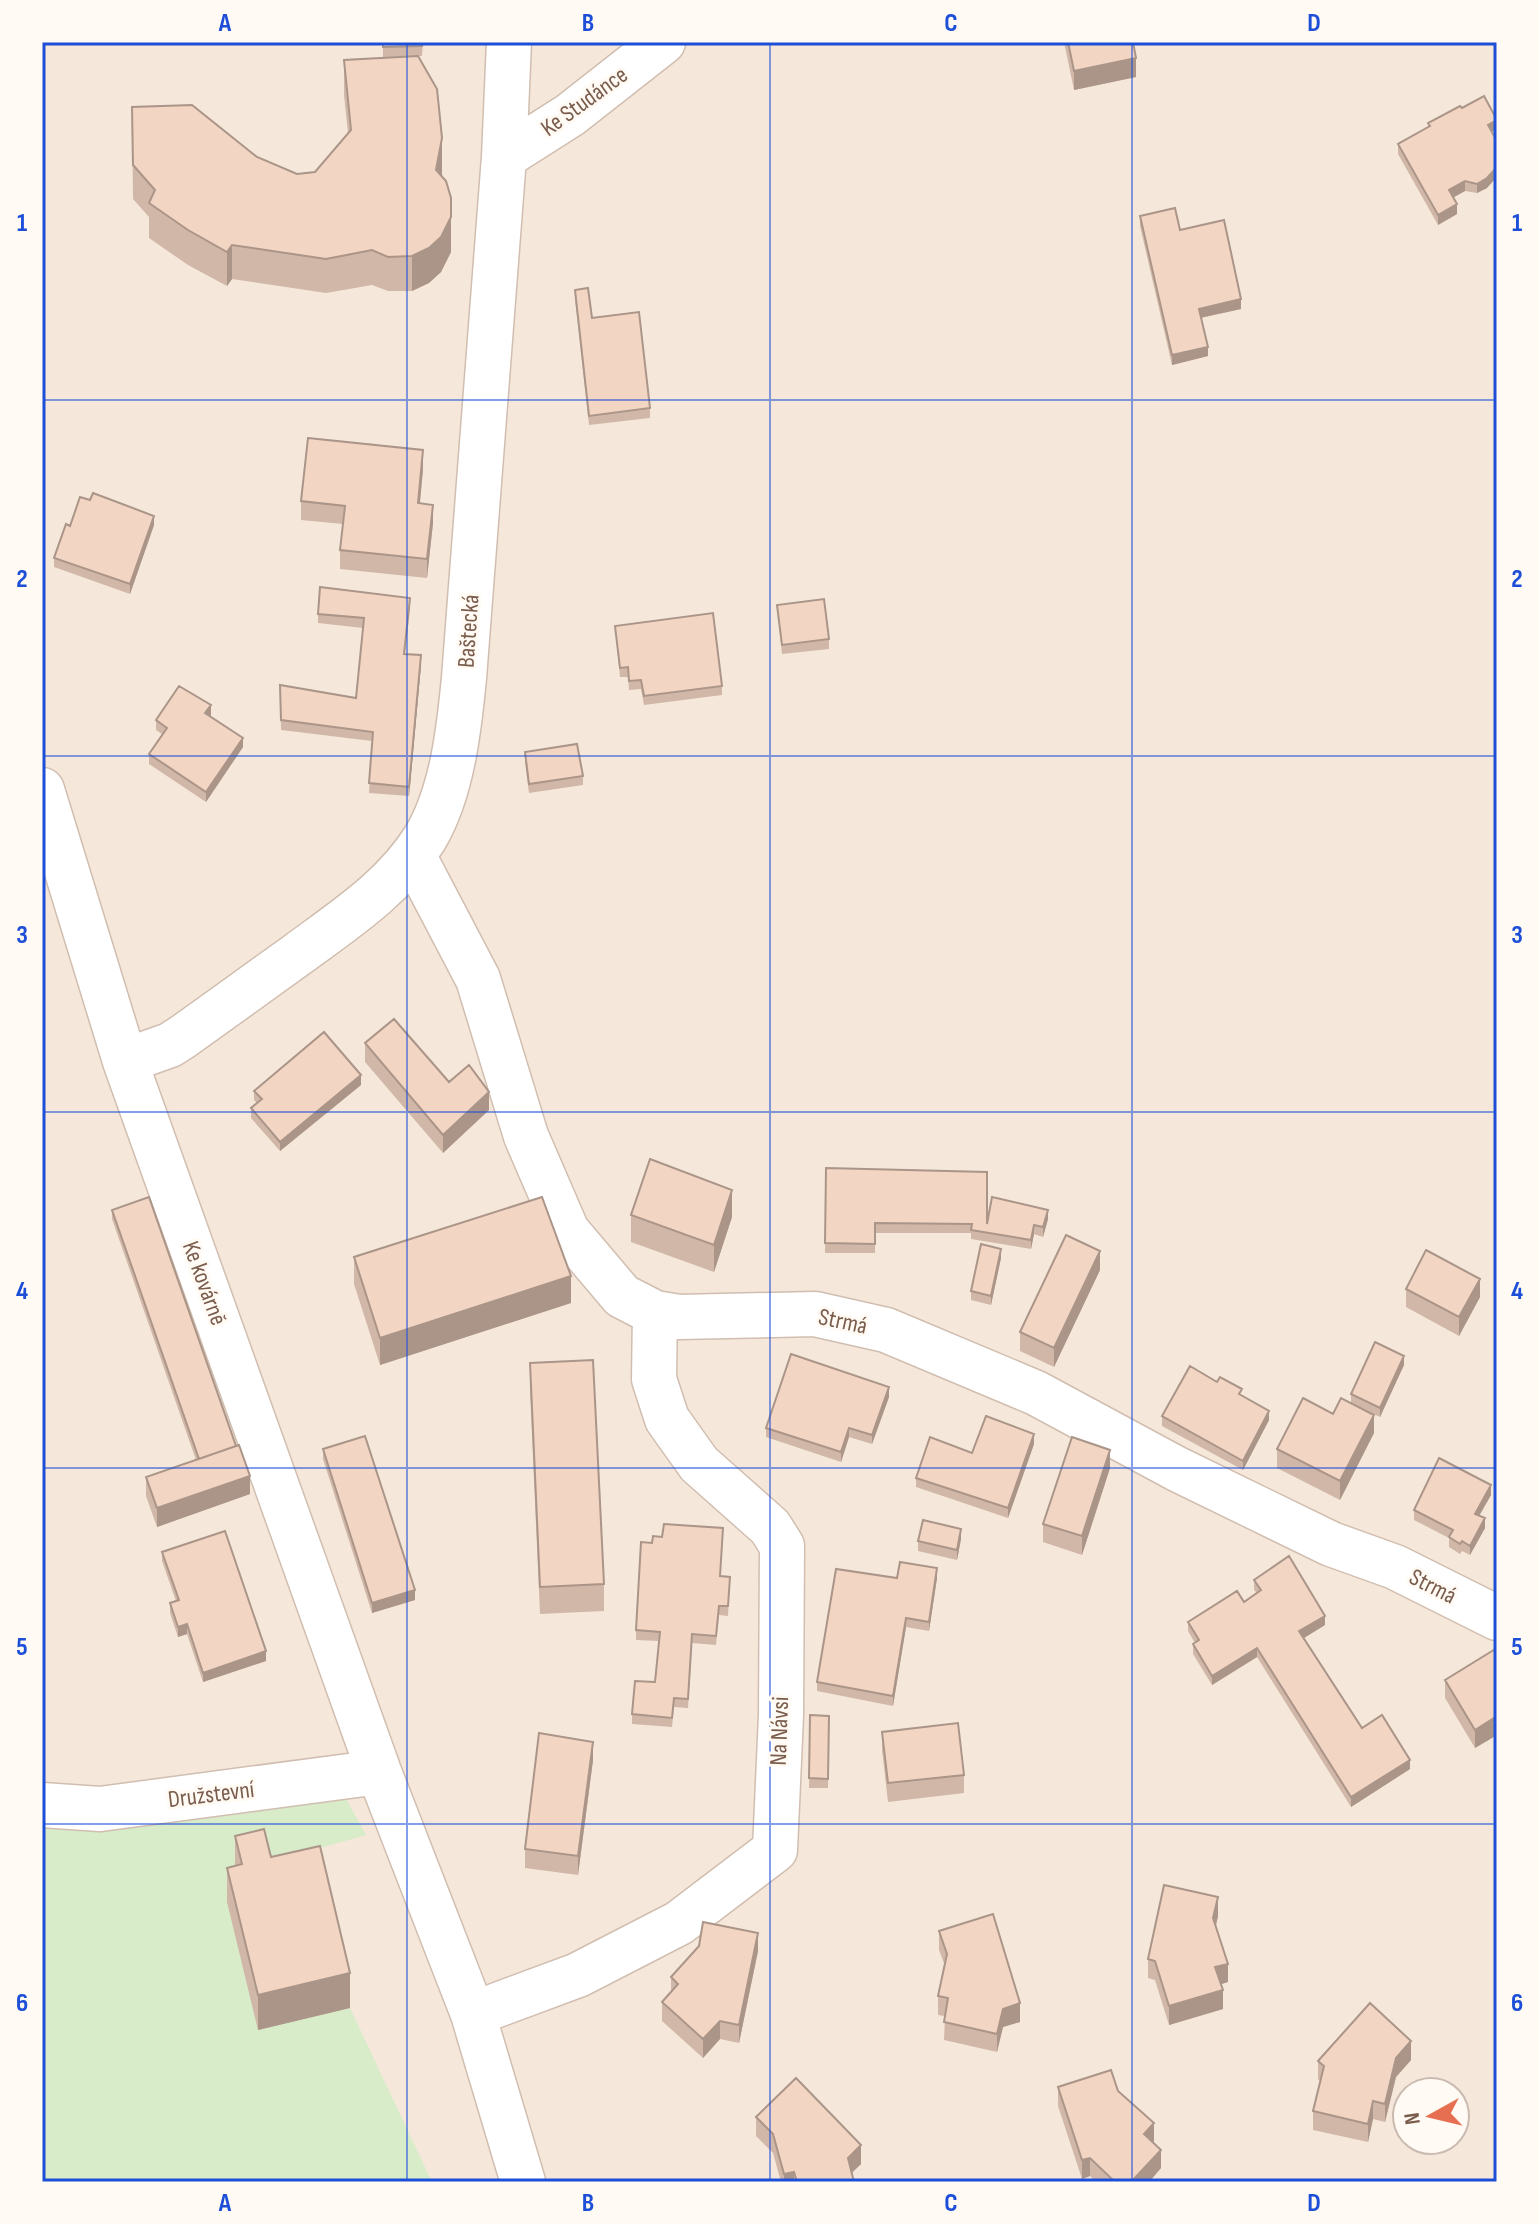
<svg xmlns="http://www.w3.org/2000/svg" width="1539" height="2224" viewBox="0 0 1539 2224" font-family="'Sofia Sans Condensed',sans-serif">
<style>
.residential{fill:#f5e8da;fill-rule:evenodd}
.green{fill:#d8ecc9}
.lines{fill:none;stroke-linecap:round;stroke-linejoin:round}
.minor-casing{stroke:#d1beb0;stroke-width:47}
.minor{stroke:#fff;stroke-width:44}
.wall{fill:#d1b7a8}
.shaded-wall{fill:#aa9588}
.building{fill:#f3d5c3;stroke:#aa9588;stroke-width:2}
.grid{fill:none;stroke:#1d4ed8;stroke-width:2;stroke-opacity:0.55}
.labels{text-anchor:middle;stroke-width:6;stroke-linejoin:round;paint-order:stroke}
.street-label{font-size:24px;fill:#7a5c4d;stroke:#fffaf3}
.neatline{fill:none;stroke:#1d4ed8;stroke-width:3}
.grid-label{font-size:26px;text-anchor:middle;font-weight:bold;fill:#1d4ed8}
</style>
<rect width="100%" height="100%" fill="#fdf6ec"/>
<path class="residential" d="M42,42H1497V2182H42ZM1407,2092H1455V2140H1407Z"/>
<path class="green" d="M343,1793L366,1835L264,1864L350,2008L432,2182H42V1823Z"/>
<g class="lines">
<defs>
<path id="minor" d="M504,157L570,115L663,42
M42,790L125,1061L379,1772L473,2014L523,2182
M413,855L478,979L526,1136L567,1231L622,1296L655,1313L679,1317L815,1314L886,1330L1036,1393L1177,1469L1331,1544L1395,1567L1497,1618
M125,1061L170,1045L184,1036C222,1009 260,981 298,954C344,920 394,888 425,838C452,793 459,730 464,678L504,157L509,42
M42,1805L100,1809L379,1772
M473,2014L578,1975L679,1923L775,1850L781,1715L782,1546L770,1527L699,1464L667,1419L654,1379L655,1313"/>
</defs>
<use href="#minor" class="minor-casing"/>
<use href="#minor" class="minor"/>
</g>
<path class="wall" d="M383,42H423L422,56L383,57Z
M1064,42H1133L1136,77L1074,90Z
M344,60L442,173L451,252L441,272L429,283L412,291H388L372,285L326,293L232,279L227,286L188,265L149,238V217L133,199L132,107L297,174L315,172L348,133L344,95Z
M1462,108L1497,129L1492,132L1487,188L1477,193L1465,191L1453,197L1457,214L1438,225L1398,154V144L1428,127V123Z
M1140,216L1180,230L1241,309L1201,318L1208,356L1172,365L1140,226Z
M575,290L650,408V418L589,425L575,299Z
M423,469L420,503L433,523L427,578L340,569V550L343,524L301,520V501Z
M154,525L130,594L54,567V558L70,526Z
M777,605L829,639V649L782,654Z
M410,608L405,654L421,665L409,796L369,793L372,741L281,730L280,685L356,698L363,628L318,623V614Z
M615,626L722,686V695L644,705L641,689L629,690L628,677H620Z
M211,715L210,716L243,747L206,802L149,764V754L162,734L156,730V720Z
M525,752L583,776V785L529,793L525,762Z
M365,1043L449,1082L489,1110L443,1153L365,1062Z
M361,1085L280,1151L251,1118V1108L257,1103L254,1100V1091Z
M826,1168L987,1224L1048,1219L1043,1237L1034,1234L1031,1249L971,1239V1233H875V1253H825Z
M112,1210L236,1446L250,1494L157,1527L146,1496V1477L196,1460L112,1219Z
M631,1215L732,1217L714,1272L631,1242Z
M354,1257L571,1303L380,1365L354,1284Z
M1001,1258L991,1305L971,1300V1291Z
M1100,1270L1054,1367L1020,1351V1332Z
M1406,1289L1480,1297L1459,1336L1406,1307Z
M530,1363L604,1584V1611L540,1614L530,1390Z
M1404,1365L1380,1417L1361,1408L1374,1433L1340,1500L1277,1468V1449L1351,1403V1394Z
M1242,1395L1269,1420L1243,1470L1162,1426V1416Z
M889,1397L872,1444L849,1437L841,1462L766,1437V1428Z
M1034,1444L1008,1518L916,1487V1478L972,1453Z
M323,1449L415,1600L372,1613L323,1459Z
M1110,1468L1082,1555L1043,1542V1524Z
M1491,1495L1479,1516L1485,1528L1470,1555L1462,1551L1460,1554L1449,1547V1538L1414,1520V1510Z
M961,1539L957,1560L918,1551V1541Z
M162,1552L266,1661L203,1682L187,1634L178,1637L170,1613V1603L176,1601L162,1561Z
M721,1576L730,1577L728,1616L719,1615L716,1645L692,1643L688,1708L674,1707L672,1727L632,1724V1714L655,1682L659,1641L636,1640V1630Z
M897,1578H937L929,1631L906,1627L893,1706L817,1691V1682Z
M1254,1580L1325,1625L1304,1638L1362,1728L1410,1769L1351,1807L1257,1657L1212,1685L1193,1654V1644L1195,1643L1188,1631V1622L1244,1602L1257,1593L1254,1590Z
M1497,1648V1735L1475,1748L1445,1698V1680Z
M810,1715L829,1716L828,1788H809Z
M882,1732L964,1775V1793L888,1802L882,1750Z
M593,1760L578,1875L525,1868V1849Z
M235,1836L271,1857L350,2008L258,2030L227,1902V1868L235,1866Z
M1218,1916L1216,1926L1228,1982L1221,1984L1223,2009L1169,2025L1155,1980L1148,1978V1959Z
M939,1931L1020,2022L1003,2027L997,2052L944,2040L945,2016L938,2015V1996L945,1966L939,1950Z
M758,1951L739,2043L720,2039L703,2058L662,2021V2002L671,1993V1977Z
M1411,2060L1396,2077L1385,2122L1373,2119L1368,2142L1313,2130V2111L1320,2081L1318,2079V2061Z
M1058,2087L1118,2091L1154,2142L1161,2168L1149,2182H1096L1090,2176L1082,2179L1058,2106Z
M756,2117L861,2164L852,2173L854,2182H781L773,2153L756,2136Z"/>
<path class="shaded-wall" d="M1136,58V77L1074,90V71Z
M1497,120V129L1488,134V125Z
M442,138V173L436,204V170Z
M1497,167V177L1487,188L1477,193V184Z
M1465,181V191L1449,200V190Z
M451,198V252L441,272L429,283L412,291V256Z
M1457,204V214L1438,225V215Z
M232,245V279L227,286V252Z
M1241,299V309L1199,318V309Z
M1208,347V356L1172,365V355Z
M423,450V469L418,522V503Z
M433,505V523L427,578V559Z
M154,516V525L130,594V584Z
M421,655V665L409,796V787Z
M211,705V715L205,723V713Z
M243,738V747L206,802V792Z
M361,1075V1085L280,1151V1142Z
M489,1092V1110L443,1153V1135Z
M732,1190V1217L714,1272V1245Z
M1048,1210V1219L1043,1237V1227Z
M1034,1225V1234L1031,1249V1240Z
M1001,1249V1258L991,1305V1296Z
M1100,1251V1270L1054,1367V1348Z
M571,1276V1303L380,1365V1338Z
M1480,1279V1297L1459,1336V1317Z
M1404,1356V1365L1380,1417V1408Z
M889,1387V1397L872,1444V1435Z
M1269,1411V1420L1243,1470V1461Z
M1374,1415V1433L1340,1500V1481Z
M849,1428V1437L841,1462V1452Z
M1034,1434V1444L1008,1518V1508Z
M1110,1450V1468L1082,1555V1536Z
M250,1476V1494L157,1527V1508Z
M1491,1485V1495L1475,1523V1514Z
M1485,1518V1528L1470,1555V1546Z
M961,1529V1539L957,1560V1550Z
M937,1568V1578L929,1631V1622Z
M415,1590V1600L372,1613V1603Z
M1325,1616V1625L1299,1641V1631Z
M906,1618V1627L893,1706V1696Z
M187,1624V1634L178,1637V1627Z
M1257,1648V1657L1212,1685V1676Z
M266,1651V1661L203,1682V1673Z
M1497,1716V1735L1475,1748V1730Z
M593,1742V1760L578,1875V1856Z
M1410,1760V1769L1351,1807V1797Z
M1218,1897V1916L1213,1937V1918Z
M758,1933V1951L739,2043V2025Z
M1228,1964V1982L1215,1986V1967Z
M350,1973V2008L258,2030V1995Z
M1223,1990V2009L1169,2025V2006Z
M1020,2003V2022L1003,2027L997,2052V2034L1003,2009Z
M720,2021V2039L703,2058V2039Z
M1411,2041V2060L1396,2077L1385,2122V2104L1396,2058Z
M1373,2101V2119L1368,2142V2124Z
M1154,2123V2142L1144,2134Z
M861,2145V2164L848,2176V2158Z
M1161,2150V2168L1149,2182H1131Z
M1090,2158V2176L1082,2179V2160Z
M794,2172V2182H784V2174Z"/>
<path class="building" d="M383,42H423L422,46L383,47Z
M1068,42H1133L1136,58L1074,71Z
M418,56L437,89L442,138L436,170L446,181L451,198V217L441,237L429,248L412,256L388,257L372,250L326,259L232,245L227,252L188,230L149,203L155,190L133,165L132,107L192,105L257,157L297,174L315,172L351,130L344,60Z
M1484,96L1497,120L1488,125L1497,141V167L1487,178L1477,184L1465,181L1449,190L1457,204L1438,215L1398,144L1430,126L1428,123L1460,106L1462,108Z
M1175,208L1180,230L1224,220L1241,299L1199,309L1208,347L1172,355L1140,216Z
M588,288L592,318L639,312L650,408L589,416L575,290Z
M308,438L423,450L418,503L433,505L427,559L340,550L345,506L301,501Z
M93,493L154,516L130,584L54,558L66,524L70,526L80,497L90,500Z
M320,587L410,598L404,654L421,655L409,787L369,783L373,732L281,720L280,685L356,698L364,618L318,614Z
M824,599L829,639L782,645L777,605Z
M713,613L722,686L644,696L641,680L629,681L628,667L620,668L615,626Z
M179,686L211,705L205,713L243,738L206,792L149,754L167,728L156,720Z
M577,744L583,776L529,784L525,752Z
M394,1019L449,1082L469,1065L489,1092L443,1135L365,1043Z
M324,1032L361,1075L280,1142L251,1108L262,1099L254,1091Z
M650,1159L732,1190L714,1245L631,1215Z
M826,1168L987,1172V1224L992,1197L1048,1210L1043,1227L1034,1225L1031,1240L971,1230L972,1224L875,1223V1244L825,1243Z
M149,1197L236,1446L199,1459L112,1210Z
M542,1197L571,1276L380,1338L354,1257Z
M1066,1235L1100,1251L1054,1348L1020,1332Z
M981,1244L1001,1249L991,1296L971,1291Z
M1426,1250L1480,1279L1459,1317L1406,1289Z
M1375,1342L1404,1356L1380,1408L1351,1394Z
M791,1354L889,1387L872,1435L849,1428L841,1452L766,1428Z
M593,1360L604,1584L540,1587L530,1363Z
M1190,1366L1217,1382L1220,1377L1242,1389L1239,1394L1269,1411L1243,1461L1162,1416Z
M1303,1398L1333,1414L1341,1398L1374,1415L1340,1481L1277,1449Z
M986,1416L1034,1434L1008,1508L916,1478L930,1437L972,1453Z
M365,1436L415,1590L372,1603L323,1449Z
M1072,1437L1110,1450L1082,1536L1043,1524Z
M239,1445L250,1476L157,1508L146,1477Z
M1439,1458L1491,1485L1475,1514L1485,1518L1470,1546L1462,1541L1460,1544L1449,1537L1453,1530L1414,1510Z
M923,1520L961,1529L957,1550L918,1541Z
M664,1524L723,1528L720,1576L730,1577L728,1606H719L716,1636L692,1634L688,1699L674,1698L672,1718L632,1714L635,1681L655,1682L660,1632L636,1630L641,1542L652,1543L653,1536L662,1537Z
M225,1531L266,1651L203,1673L187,1624L178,1627L170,1603L179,1600L162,1552Z
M1289,1556L1325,1616L1299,1631L1362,1728L1382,1715L1410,1760L1351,1797L1257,1648L1212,1676L1193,1644L1199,1640L1188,1622L1237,1591L1244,1602L1261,1590L1254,1580Z
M900,1562L937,1568L929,1622L906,1618L893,1696L817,1682L836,1569L897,1578Z
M1497,1648V1716L1475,1730L1445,1680Z
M810,1715L829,1716L828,1779L809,1778Z
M958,1723L964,1775L888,1783L882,1732Z
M539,1733L593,1742L578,1856L525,1849Z
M264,1829L271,1857L320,1846L350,1973L258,1995L227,1868L242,1864L235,1836Z
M1164,1885L1218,1897L1213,1918L1228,1964L1215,1967L1223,1990L1169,2006L1155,1961L1148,1959Z
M993,1914L1020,2003L1003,2009L997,2034L944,2022L948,1998L938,1996L947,1954L939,1931Z
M703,1922L758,1933L739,2025L720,2021L703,2039L662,2002L678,1984L671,1977L699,1946Z
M1370,2003L1411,2041L1396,2058L1385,2104L1373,2101L1368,2124L1313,2111L1324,2066L1318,2061Z
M1111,2070L1118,2091L1154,2123L1144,2134L1161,2150L1131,2182H1115L1090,2158L1082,2160L1058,2087Z
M796,2078L861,2145L848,2158L854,2182H797L794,2172L784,2174L773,2134L756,2117Z"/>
<path class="grid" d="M407,42V2182M770,42V2182M1132,42V2182M42,400H1497M42,756H1497M42,1112H1497M42,1468H1497M42,1824H1497"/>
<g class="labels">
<g class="street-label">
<text transform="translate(584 101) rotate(-36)" y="8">Ke Studánce</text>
<text transform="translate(468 631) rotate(-86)" y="8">Baštecká</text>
<text transform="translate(205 1283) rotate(70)" y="8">Ke kovárně</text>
<text transform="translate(843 1321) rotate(12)" y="8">Strmá</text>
<text transform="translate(1433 1586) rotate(27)" y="8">Strmá</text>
<text transform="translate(779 1731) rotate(-88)" y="8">Na Návsi</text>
<text transform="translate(211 1794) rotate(-7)" y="8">Družstevní</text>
</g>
</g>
<rect width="1539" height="2224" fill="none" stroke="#fffaf3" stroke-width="88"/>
<g transform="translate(1431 2116) rotate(262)"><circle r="38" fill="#fffaf3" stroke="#cabbb1" stroke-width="2"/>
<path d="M0-6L14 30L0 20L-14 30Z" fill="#e76f51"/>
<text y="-12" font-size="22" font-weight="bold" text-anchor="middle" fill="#7a5c4d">N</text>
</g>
<rect x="44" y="44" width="1451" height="2136" class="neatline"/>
<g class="grid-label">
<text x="225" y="31">A</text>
<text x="588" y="31">B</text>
<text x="951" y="31">C</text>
<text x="1314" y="31">D</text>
<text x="22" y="231">1</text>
<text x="1517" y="231">1</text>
<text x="22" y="587">2</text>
<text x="1517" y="587">2</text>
<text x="22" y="943">3</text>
<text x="1517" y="943">3</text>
<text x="22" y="1299">4</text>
<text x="1517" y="1299">4</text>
<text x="22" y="1655">5</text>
<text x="1517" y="1655">5</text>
<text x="22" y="2011">6</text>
<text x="1517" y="2011">6</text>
<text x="225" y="2211">A</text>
<text x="588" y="2211">B</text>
<text x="951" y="2211">C</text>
<text x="1314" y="2211">D</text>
</g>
</svg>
